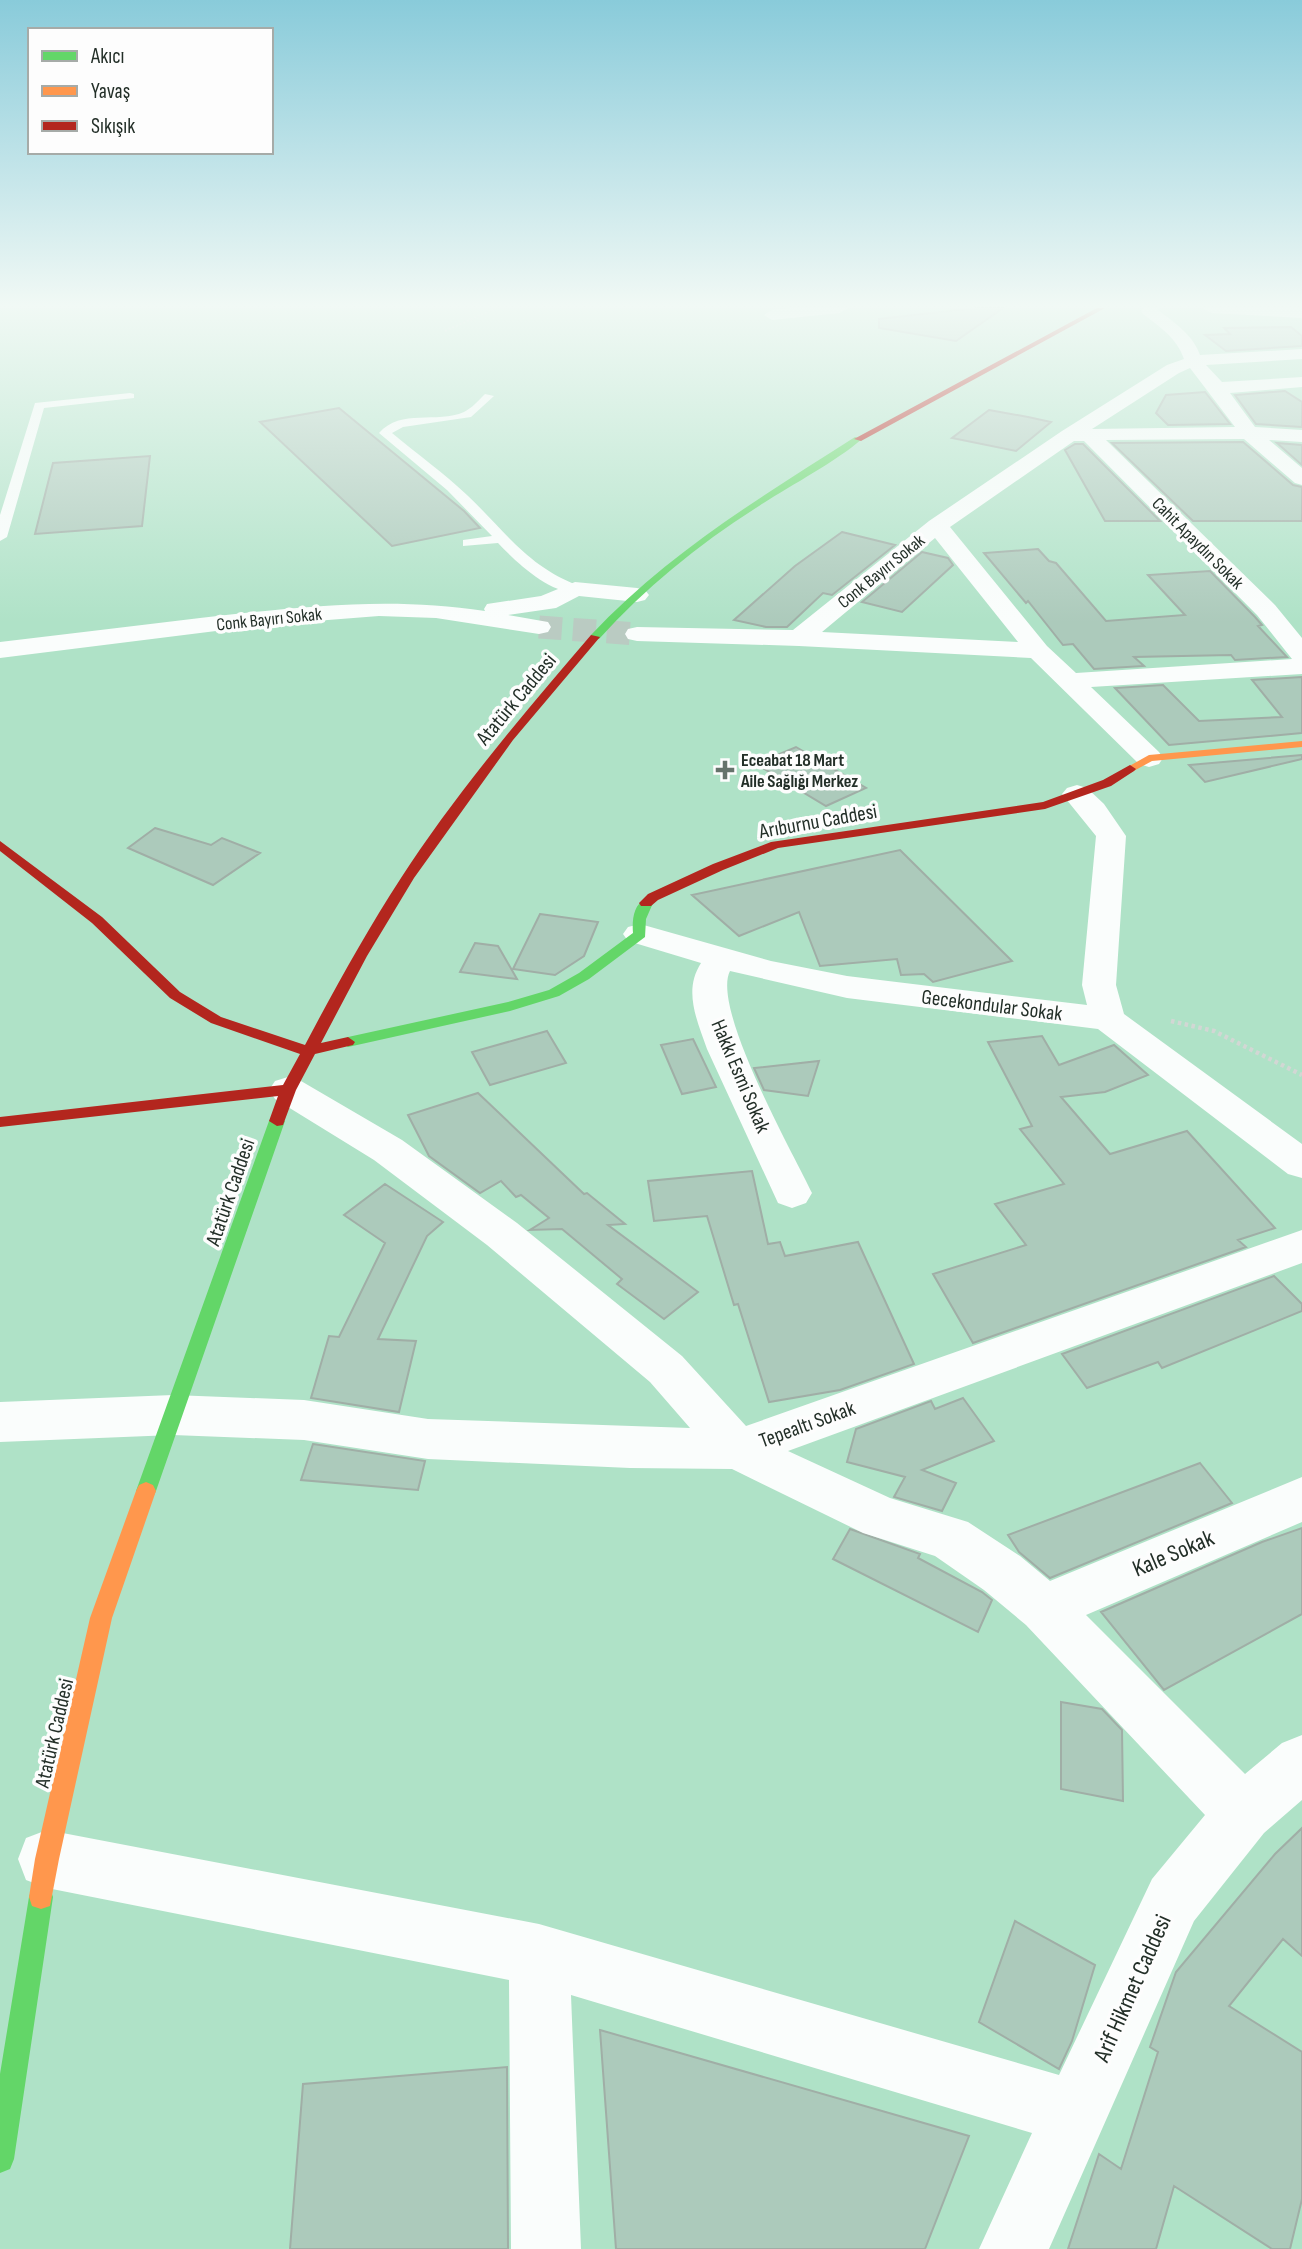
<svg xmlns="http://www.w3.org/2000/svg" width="1302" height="2249" viewBox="0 0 1302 2249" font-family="'Sofia Sans Condensed',sans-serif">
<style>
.green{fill:#afe2c7}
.building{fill:#accabb;stroke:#a0aea6;stroke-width:2}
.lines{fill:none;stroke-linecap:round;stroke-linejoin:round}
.street-tunnel{stroke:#bacbc2;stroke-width:23;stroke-dasharray:23 11;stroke-linecap:butt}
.path-far1{stroke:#d2d7d4;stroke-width:2;stroke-dasharray:2 2;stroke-linecap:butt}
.path{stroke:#d2d7d4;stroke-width:4.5;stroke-dasharray:3.5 3.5;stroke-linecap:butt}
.lane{fill:#fafdfc;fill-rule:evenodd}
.street{fill:#fafdfc;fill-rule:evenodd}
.fast{fill:#63d668;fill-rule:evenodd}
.slow{fill:#ff974d;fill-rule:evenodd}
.jam{fill:#b3261e;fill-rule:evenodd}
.poi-dot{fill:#65736b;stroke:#fdfdfd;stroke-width:2.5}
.labels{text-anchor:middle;stroke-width:7;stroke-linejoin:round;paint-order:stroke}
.far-street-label{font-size:18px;fill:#232f28;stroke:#fdfdfd}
.far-poi-label{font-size:18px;font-weight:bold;fill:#232f28;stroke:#fdfdfd;text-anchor:start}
.street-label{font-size:21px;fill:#232f28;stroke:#fdfdfd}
.near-street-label{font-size:24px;fill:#232f28;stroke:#fdfdfd}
</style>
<rect width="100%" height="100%" fill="#e0f2e8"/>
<path class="green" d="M0,308H1302V2249H0Z"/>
<path class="building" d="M976,308H1003L956,341L879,328V319Z
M1291,327L1302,336V346L1226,351L1205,335L1230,334L1224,328Z
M1285,391L1302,402V427L1256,424L1235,395Z
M1205,392L1230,424L1168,425L1156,413L1166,395Z
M339,408L464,511L480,528L392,546L260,422Z
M989,410L1028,417L1051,422L1016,451L952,438Z
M1243,442L1293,485L1302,487V521H1193L1112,443Z
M1277,443L1302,445V465Z
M1075,444H1083L1160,521H1105L1065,450Z
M150,456L142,526L35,534L53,463Z
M842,532L895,545L832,595L823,593L787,627H766L734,620L795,566Z
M1038,549L1049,561L1056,563L1106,621L1185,615L1148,575L1210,571L1255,617L1262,625L1258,626L1287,657L1235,660L1231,655L1134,657L1144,666L1094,669L1073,644L1063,645L1028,601L1026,603L984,553Z
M922,552L948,558L953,565L902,612L862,602Z
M1302,677V733L1169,745L1115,688L1163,685L1199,721L1282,717L1252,680Z
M796,747L866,788L826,806L756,764Z
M1302,755V759L1205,782L1189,765Z
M155,828L211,845L222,838L260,853L213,885L128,848Z
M900,850L1012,961L933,982L924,974L901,975L897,959L820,966L799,912L739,936L692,895Z
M540,914L598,922L584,956L555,975L513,969Z
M475,943L498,946L517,979L460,972Z
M547,1031L566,1063L490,1085L472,1052Z
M1042,1036L1059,1065L1114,1045L1148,1075L1105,1092L1061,1097L1110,1154L1187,1131L1275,1228L1238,1240L1246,1247L973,1343L933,1274L1026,1245L995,1204L1064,1184L1020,1129L1032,1126L988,1042Z
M693,1039L716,1087L682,1094L661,1045Z
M819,1061L808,1096L764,1090L754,1068Z
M478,1093L584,1194L587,1193L625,1224L608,1225L698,1292L664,1319L617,1284L622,1279L562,1229L530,1230L549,1218L521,1195L516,1197L501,1181L480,1193L429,1156L408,1115Z
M752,1171L768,1244L780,1242L785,1256L858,1242L914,1364L840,1390L769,1402L738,1304L734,1305L707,1216L654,1221L648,1181Z
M385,1184L443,1222L427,1236L378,1339L416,1341L399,1412L311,1398L329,1336L339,1337L385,1243L344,1215Z
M1274,1276L1302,1304V1311L1162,1368L1158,1362L1087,1388L1062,1354Z
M963,1398L994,1441L922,1470L956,1483L942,1511L894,1497L905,1477L847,1462L856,1429L931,1401L935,1409Z
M313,1444L425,1461L418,1490L301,1480Z
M1200,1463L1232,1503L1050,1578L1019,1552L1008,1535Z
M1302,1528V1614L1164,1690L1101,1612L1262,1542Z
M850,1529L920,1554L918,1558L982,1592L992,1600L978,1632L833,1559Z
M1061,1702L1102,1709L1122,1730L1123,1801L1061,1789Z
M1302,1828V1956L1283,1939L1229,2006L1302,2052V2199L1290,2249H1272L1174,2186L1156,2249H1068L1099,2154L1121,2169L1158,2052L1150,2047L1176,1972L1275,1854Z
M1015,1921L1095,1965L1072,2041L1059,2069L979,2022Z
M600,2030L969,2136L925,2249H616Z
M507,2067L508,2249H290L303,2084Z"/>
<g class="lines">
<path class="street-tunnel" d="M539,627L637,634"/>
<path class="path-far1" d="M445,331L496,308"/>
<path class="path" d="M1171,1021L1214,1031L1302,1075"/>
<path class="lane" d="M130,393L134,394V398L44,408L7,537L0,541V515L35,403Z
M485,394L494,396L471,417L403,427L392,433C417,454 444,473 467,495C506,532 528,567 580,586V592C553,597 515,561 498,543L463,546V540L492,536L447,490L379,433C401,408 437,424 464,412C472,408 479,400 485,394Z"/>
<path class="street" d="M792,308H848L840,313L772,320L764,315L772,310Z
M1143,308H1159L1158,310C1175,323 1193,335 1200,355L1302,349V359L1206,365L1222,382L1302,377V387L1230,393L1255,427L1302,430V442L1269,440L1302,468V485L1295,483L1244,439L1106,440L1275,605L1302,638V674L1091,687L1159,752L1163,758L1159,764L1149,767L1139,764L1031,658L799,646L637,641L628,639L625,634L628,629L637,627L793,630L929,521L1062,431L1167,365L1184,359C1177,338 1160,327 1143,314L1141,311ZM1190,368L1235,427L1092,429L1179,373ZM1074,441H1084L1257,615L1292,659L1076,673L1047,646L950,527ZM935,538L1018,642L822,632Z
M1203,308H1302V318L1211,313Z
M575,582L637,588L645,590L649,595L645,600L637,602L579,596L556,608L508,615L548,622L551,627L548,632L539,634L436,618L379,616L264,625L0,658V642C67,634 134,626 200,618C298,607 388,596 485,611L484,609L487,604L541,596Z
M1077,785L1087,788L1104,804L1126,836L1116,985L1124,1014L1302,1144V1178L1288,1174L1098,1029L847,998L730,971C711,1008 793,1153 812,1193L806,1203L792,1208L778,1203L707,1049C697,1020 683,991 701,963L628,941L623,934L628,927L640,924L771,961L847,976L1087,1005L1082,985L1096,836L1062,794L1067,788Z
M288,1077L301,1081L402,1140L517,1223L682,1356L746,1426L1302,1230V1263L788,1451L890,1498L968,1522L1020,1556L1050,1581L1302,1477V1522L1086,1615L1245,1774L1282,1743L1302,1735V1800L1264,1833L1194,1921L1049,2249H979L1032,2133L571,1995L581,2249H511L509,1980L47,1888L26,1880L18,1859L26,1838L47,1830L539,1924L1059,2075L1152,1879L1205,1815L1026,1625L984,1590L935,1556L863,1533L732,1469L630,1468L428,1459L304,1440L173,1435L0,1442V1402L173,1395L304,1400L428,1419L690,1428L650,1382L487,1245L374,1160L275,1099L269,1090L275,1081Z"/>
<path class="fast" d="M855,437L862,439C834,463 791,485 759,506C699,544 646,587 599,639H591V635C668,553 761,497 855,437Z
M646,899L653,903L646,919L645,937L589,979L559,996L510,1011L348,1047L341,1042L348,1037L508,1002L549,990L579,973L633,933C632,921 633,904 646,899Z
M277,1116L285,1121L156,1491L153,1497L146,1500L139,1497L136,1491L269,1121Z
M41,1885L50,1888L53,1897L14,2159L10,2169L0,2173V2074L29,1897L32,1888Z"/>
<path class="slow" d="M1302,741V747L1152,761L1130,773L1124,769L1149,755Z
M146,1482L153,1485L156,1491L112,1618L59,1859L50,1906L41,1909L32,1906L29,1897L35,1859L90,1618L136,1491L139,1485Z"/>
<path class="jam" d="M1097,308H1105L861,441L854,439Z
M591,635L600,637L513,740L414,878L367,956L321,1043L348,1037L355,1042L353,1045L315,1054L296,1090L283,1125L277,1126L269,1121L278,1096L0,1127V1117L283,1085L300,1054L211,1023L170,998L92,923L0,851V841L102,917L180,992L221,1017L305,1045C335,988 366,932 401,878C456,793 525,712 591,635Z
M1130,765L1136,769L1134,771L1111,786L1045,809L778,848L723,870L658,900L651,906H641L639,903L648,894L713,864L771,842L1043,802L1103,780Z"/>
</g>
<linearGradient id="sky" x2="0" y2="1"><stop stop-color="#89cbda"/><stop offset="0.49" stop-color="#f1f9f5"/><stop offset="1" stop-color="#f1f9f5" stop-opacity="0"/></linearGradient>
<rect width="1302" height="623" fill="url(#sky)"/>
<path class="poi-dot" d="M721.5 759.5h7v7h7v7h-7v7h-7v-7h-7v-7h7z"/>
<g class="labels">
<g class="far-street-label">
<text transform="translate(1198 543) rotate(45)" y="6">Cahit Apaydın Sokak</text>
<text transform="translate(881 571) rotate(-39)" y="6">Conk Bayırı Sokak</text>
<text transform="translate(269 619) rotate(-6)" y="6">Conk Bayırı Sokak</text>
</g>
<g class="far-poi-label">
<text x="741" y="766">Eceabat 18 Mart<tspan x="741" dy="21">Aile Sağlığı Merkez</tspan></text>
</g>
<g class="street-label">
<text transform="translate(516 699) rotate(-50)" y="7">Atatürk Caddesi</text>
<text transform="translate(818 821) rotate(-10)" y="7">Arıburnu Caddesi</text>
<text transform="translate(992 1005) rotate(7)" y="7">Gecekondular Sokak</text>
<text transform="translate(741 1076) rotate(67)" y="7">Hakkı Esmi Sokak</text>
<text transform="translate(230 1192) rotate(-71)" y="7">Atatürk Caddesi</text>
<text transform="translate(807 1424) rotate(-20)" y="7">Tepealtı Sokak</text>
<text transform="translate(54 1733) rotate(-77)" y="7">Atatürk Caddesi</text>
</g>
<g class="near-street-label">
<text transform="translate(1173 1553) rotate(-23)" y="8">Kale Sokak</text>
<text transform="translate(1132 1988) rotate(-66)" y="8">Arif Hikmet Caddesi</text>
</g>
</g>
<rect x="28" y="28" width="245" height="126" fill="#fdfdfd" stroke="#a6aba8" stroke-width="2"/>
<rect x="42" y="51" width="35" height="10" fill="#63d668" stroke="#a6aba8" stroke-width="2"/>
<text x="91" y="63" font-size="21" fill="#232f28">Akıcı</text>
<rect x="42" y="86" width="35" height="10" fill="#ff974d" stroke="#a6aba8" stroke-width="2"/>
<text x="91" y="98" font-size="21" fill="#232f28">Yavaş</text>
<rect x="42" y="121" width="35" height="10" fill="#b3261e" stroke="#a6aba8" stroke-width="2"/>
<text x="91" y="133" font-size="21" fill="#232f28">Sıkışık</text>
</svg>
